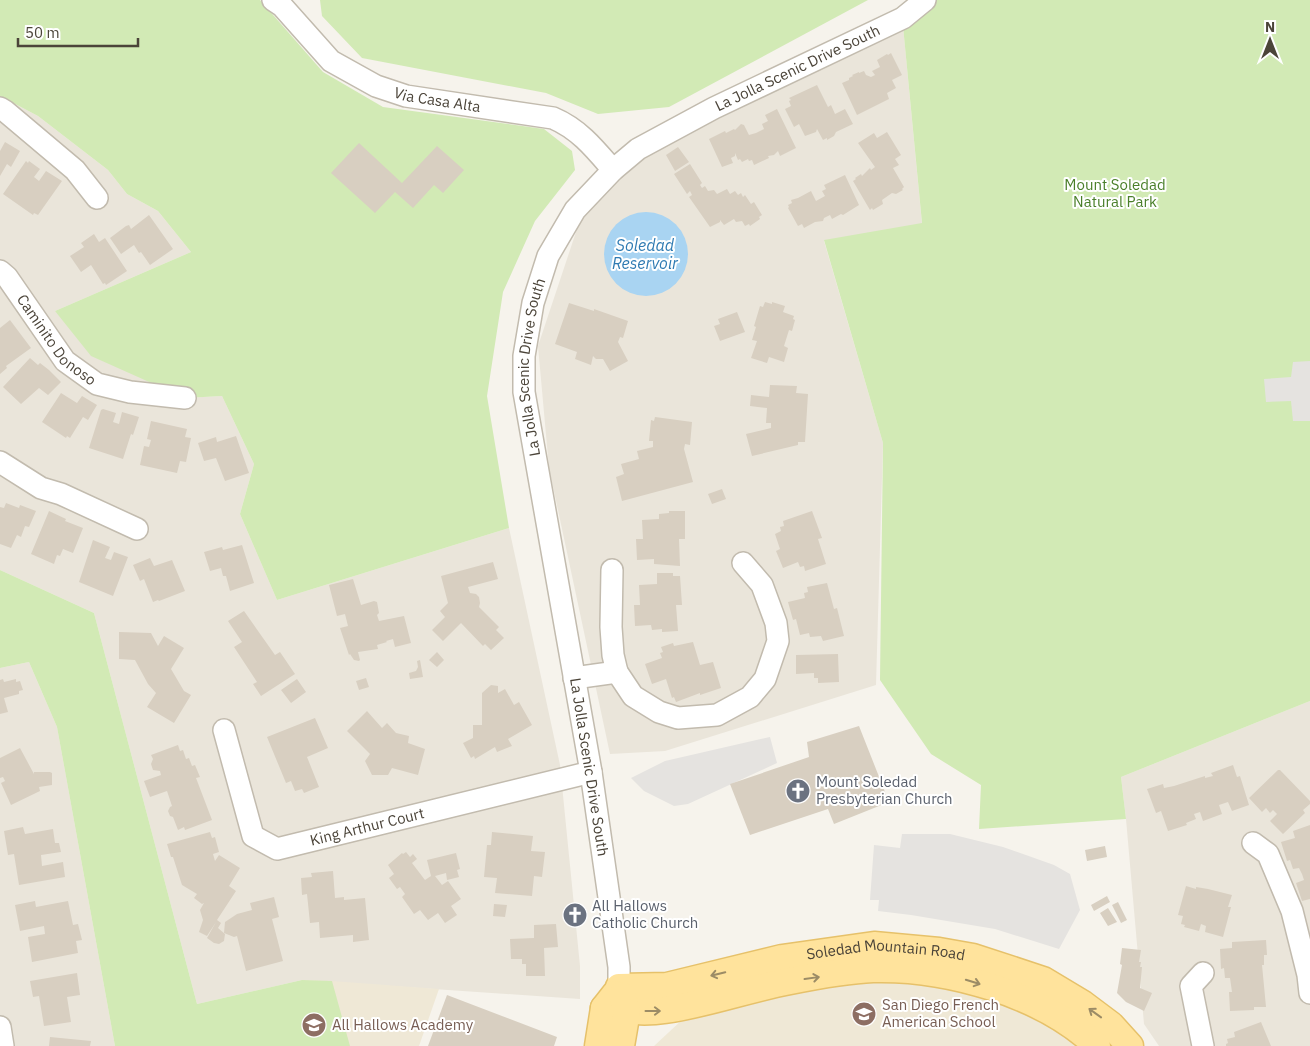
<svg xmlns="http://www.w3.org/2000/svg" width="1310" height="1046" viewBox="0 0 1310 1046" font-family="'IBM Plex Sans',sans-serif">
<style>
.residential{fill:#eae5da}
.education{fill:#efe8d6}
.green{fill:#d2eab5}
.parking{fill:#e5e3e0}
.water{fill:#a9d4f2}
.building{fill:#d8cfc1}
.lines{fill:none;stroke-linecap:round;stroke-linejoin:round}
.minor-casing{stroke:#c2bbae;stroke-width:24}
.major-casing{stroke:#e6c16a;stroke-width:29}
.minor{stroke:#fff;stroke-width:21}
.major{stroke:#ffe39c;stroke-width:26}
.oneway{stroke:#9c8c66}
.labels{text-anchor:middle;stroke-width:4;stroke-linejoin:round;paint-order:stroke}
.street-label{font-size:15px;fill:#4b4439;stroke:#fff}
.park-label{font-size:15px;fill:#4a7f2a;stroke:#fff}
.worship-label{font-size:15px;fill:#5b616d;stroke:#fff;text-anchor:start}
.education-label{font-size:15px;fill:#785e54;stroke:#fff;text-anchor:start}
.water-label{font-size:16px;font-style:italic;fill:#2e7ab2;stroke:#fff}
</style>
<rect width="100%" height="100%" fill="#f6f3ec"/>
<path class="residential" d="M903,26L922,224L824,241L883,443L876,685L665,751L610,754L549,468L538,346L579,223L650,149L876,43Z
M0,96L38,116L108,170L127,194L158,211L191,252L55,311L184,398L222,396L254,464L240,514L277,600L509,528L560,765L580,966V999L302,980L197,1004L94,613L0,570Z
M29,662L57,727L115,1046H0V668Z
M1310,701V1046H1159L1144,1024L1126,819L1121,777Z"/>
<path class="education" d="M908,976L985,991L1048,1025L1077,1046H654L683,1019L808,985Z
M302,980L332,981L439,989L419,1046H206Z"/>
<path class="green" d="M0,0H260L323,72L383,107L544,129L572,151L575,170L535,221L503,292L487,396L509,528L277,600L240,514L254,464L222,396L185,398L91,356L55,311L191,252L158,211L127,194L108,170L38,116L0,96Z
M320,0H868L669,107L598,114L546,93L362,58L322,16Z
M912,0H1310V701L1121,777L1126,819L979,829L981,785L931,754L880,680L883,443L824,240L922,223L903,26Z
M0,570L94,613L197,1004L302,980L332,981L350,1046H115L57,727L29,662L0,668Z"/>
<path class="parking" d="M1310,361V421H1293L1291,401L1266,402L1264,379L1291,377L1293,362Z
M770,737L777,763L688,804L674,806L644,791L631,778L665,761Z
M902,834H950L1003,847L1054,865L1070,874L1080,910L1059,949L995,929L911,915L878,911L879,900H870L874,845L900,848Z"/>
<path class="water" d="M604 254a42 42 0 1 1 84 0a42 42 0 1 1-84 0Z"/>
<path class="building" d="M891,53L902,75L892,80L896,88L887,93L889,99L857,115L842,83L849,80V78L853,76L852,75L859,72V73L864,71L866,75L871,77L875,75L872,71L880,67L877,60L887,54L888,55Z
M817,85L828,107L831,105L835,114L845,109L853,124L836,132L834,136L827,140V138L823,140L817,129L816,132L805,136L799,124L794,127L785,109L791,106L789,101L791,100L789,98Z
M777,109L796,148L780,156L778,151L774,155L768,156L769,158L754,165L752,160L749,161L748,159L742,162L740,159L738,160L735,153V156L731,158L733,163L722,167L709,139L725,131L726,133L734,129L735,130L741,124L744,125L749,135L756,133L764,129L762,124L768,121L765,115Z
M887,132L901,155L895,159L899,165L893,168L904,187L902,189L903,190L896,194L892,193L882,200L883,204L873,210L872,208L870,210L853,181L856,179L855,178L861,174L862,176L870,168L871,170L875,167L858,143L874,133L877,138Z
M5,142L20,151L11,167L7,164L0,176V151Z
M359,143L402,183L437,146L464,170L443,193L434,185L413,208L395,192L375,213L331,173Z
M678,147L689,162L675,171L666,155Z
M26,161L28,163L29,161L40,169L34,177L39,181L46,171L62,181L38,215L34,213L33,215L3,194Z
M690,164L702,183L700,185L702,188L705,186L708,191L714,190L717,194L727,189L730,194L735,191L738,195L741,193L743,197L745,195L751,204L754,202L762,215L759,217L760,219L750,226L749,224L745,226L742,221L736,222L734,219L724,225L720,220V222L710,227L689,197L692,195L690,191L687,194L674,174Z
M845,175L859,205L843,215L841,214L832,219L830,215L824,218L823,221L815,222L804,228L802,224L798,226L788,208L789,207L788,205L792,203L791,200L798,198L811,191L816,201L825,196L822,191L826,189L824,185Z
M149,215L173,249L150,265L141,252L139,253L134,245L121,254L110,238L126,226L129,225L131,229Z
M94,234L99,242L105,238L127,271L106,285L105,283L103,284L91,265L81,272L70,256L84,247L81,243Z
M765,302L772,304V302L785,306L783,312L794,316L793,319L795,320L792,331L789,330L784,346L788,348L784,362L769,357L767,363L751,358L757,341L752,340L756,327L754,326L760,306L763,307Z
M569,303L594,311V309L628,321L623,338L620,337L618,342L628,361L610,371L603,359H596L593,356L591,365L575,359L577,352L555,344Z
M737,312L745,332L720,341L714,326L720,324L718,319Z
M10,320L31,348L6,366L7,368L0,374V328Z
M30,358L38,365L40,363L49,370L61,382L48,395L39,388L21,404L3,387Z
M770,385L797,386L796,393L808,394L805,442H798V445L752,456L746,434L771,428V423H766L767,408L750,406L751,395L769,397Z
M61,393L77,403L82,396L97,405L88,420L83,417L70,438L67,436L66,438L42,422Z
M103,409L116,413L113,422L119,424L122,412L139,417L133,435L131,434L123,459L89,448L101,410Z
M655,417L692,422L690,445L685,444L684,449L693,482L622,501L616,477L624,474L621,464L639,459L637,451L653,447V441H649L651,420L654,421Z
M151,421L187,429L185,437L191,438L186,462L180,461L177,473L140,465L144,446L149,447L151,440L147,439Z
M236,436L249,473L225,481L216,458L204,461L198,443L216,437L217,442Z
M722,489L726,499L712,504L708,494Z
M6,503L19,508L20,505L36,511L29,527L25,526L21,537L17,535L11,548L0,544V507L4,508Z
M49,511L66,519L65,521L83,528L73,553L63,549L60,556L57,555L54,564L31,554Z
M669,511H685V539H679L680,566L654,564V559L637,560L636,539H643L642,520L659,519V514L669,513Z
M812,511L822,538L818,539L826,564L805,571L804,566L800,567L798,562L783,568L776,551L780,549L775,534L781,531L780,527L784,526L783,521Z
M93,540L110,547L105,558L111,560L114,552L128,557L113,596L79,582Z
M242,545L254,583L230,591L226,576H223L221,568L210,571L204,552L222,547L223,550Z
M150,558L154,566L172,560L185,591L159,601L158,600L153,602L144,579L140,581L133,565Z
M493,562L498,579L468,587L470,593L476,594L479,597L480,603L479,607L499,627L496,630L504,638L491,650L485,644L483,646L461,623L443,641L432,630L445,617L440,611L448,603L441,576Z
M657,573H673V576H680L682,605H676L678,631L662,632V629L652,630L651,625L635,626L634,605H640L639,585L657,584Z
M353,579L361,605L374,601L377,602L379,613L377,615L379,621L404,616L411,643L395,647L393,639L386,641L387,642L377,645L378,649L358,652L360,660L359,661L354,660L350,654L349,655L340,628L348,626L345,614L337,616L329,585Z
M827,583L834,609L837,608L844,636L823,641L821,636L810,637L809,633L800,635L796,619L793,620L788,602L805,598L804,593L808,592L807,587Z
M244,611L275,655L280,652L295,674L261,696L253,684L257,682L234,647L242,642L228,621Z
M119,632L151,633L158,646L164,636L184,648L171,669L184,691L191,695L174,723L147,707L156,693L148,684L135,660L119,659Z
M693,642L700,665L713,662L721,688L700,695V693L676,702L674,697L672,698L666,679L652,684L645,664L662,658L660,653L663,652L661,647L673,643L674,646Z
M437,652L444,660L437,667L429,660Z
M838,654L839,682L818,683V678H814V673L796,674V655Z
M420,660L423,677L410,679L409,673L416,671L418,667L417,661Z
M366,678L369,687L359,690L356,681Z
M3,679L4,682L16,679V682L20,681L23,690L19,691V694L4,698L8,712L0,714V680Z
M297,679L306,692L291,703L281,690Z
M491,685L498,686V693L505,689L514,705L519,702L532,725L508,739L512,746L497,752L495,747L475,759L474,756L471,758L463,743L473,738V725H482V693Z
M367,711L382,728L387,723L396,733L409,736L408,743L425,749L418,775L392,768L388,775H372L365,761L370,754L347,731Z
M315,718L328,748L307,757L319,787L304,793L302,789L295,791L291,781L286,783L267,737Z
M859,726L889,802L834,824L828,809L750,835L730,784L809,757L807,742Z
M178,745L180,751L183,750L186,759L189,758L192,766L195,765L200,777L196,778L212,820L185,830L184,827L178,830L173,817L170,816L168,811L170,807L172,806L167,791L150,797L144,781L161,775L160,771L153,770L151,764L153,759L151,755Z
M20,748L34,774V772H50L52,773V785L39,787L40,791L11,805L1,783L5,781L3,777L0,778V758Z
M1233,765L1237,777L1240,776L1249,805L1232,811L1228,802L1219,805L1222,814L1203,821L1200,812L1194,814L1196,819L1186,823L1187,825L1168,831L1161,811L1156,813L1147,789L1163,784L1164,788L1174,786L1205,776V778L1213,776L1211,773Z
M1278,770H1280L1310,801V804L1303,810L1305,813L1283,834L1270,821L1277,814L1273,810L1270,813L1266,808L1262,812L1249,798Z
M1310,825V899L1302,901L1296,883L1304,880L1302,874L1299,868L1293,869L1290,860L1287,861L1281,842L1295,838L1293,831Z
M23,827L25,834L53,829L55,843H59L61,852L41,855L42,866L63,862L65,877L19,885L14,854L8,855L4,831Z
M210,832L212,838L215,837L219,852L213,854L215,861L219,855L240,868L229,886L236,891L217,920L221,923L218,928L225,934L224,941L219,944L214,943L207,938L216,922L207,936L199,932L203,920L200,910L204,903L202,904L194,898L197,894L182,885L173,857H171L167,844Z
M492,832L533,836L531,851L545,852L542,877L534,876L532,896L495,893L497,878L484,877L487,845H491Z
M1105,846L1107,857L1087,861L1085,850Z
M406,852L410,857L413,854L417,859L412,863L425,880L431,876L427,860L456,853L460,869L457,870L459,877L447,880L446,873L435,876L442,885L448,881L461,899L451,906L457,915L445,923L438,913L428,920L420,910L414,914L402,897L405,894L400,887L397,889L389,878L394,874L388,865L402,853L403,854Z
M333,871L335,898L344,897V900L365,898L369,940L353,942V935L320,938L319,922L310,923L307,894L302,895L301,878L312,877L311,873Z
M1186,886L1196,889V887L1208,889L1232,895L1228,907H1231L1223,937L1205,932L1206,926L1201,924L1199,931L1184,927L1185,925L1181,924L1183,916L1178,915Z
M1107,896L1110,902L1094,911L1091,905Z
M274,897L279,917L272,919L283,961L246,971L237,936L234,937L224,933L225,922L237,914L252,910L250,903Z
M35,901L36,907L68,901L73,925L78,924L82,940L76,941L78,953L32,962L28,937L45,934L44,926L20,931L15,905Z
M1118,902L1127,920L1121,923L1112,905Z
M494,904L507,905L505,917L493,916Z
M1108,908L1117,922L1108,926L1100,913Z
M556,924L558,947L544,948L545,976H526V964H522V959H511L510,939L534,938V925Z
M1266,940L1267,955H1264V965H1262L1266,1007H1254V1010L1230,1011L1229,992H1232L1230,978H1225L1224,968L1221,969L1220,949L1232,948V942Z
M1122,948L1141,950L1139,962H1141L1140,967H1142L1140,988L1152,993L1144,1011L1126,1002L1117,993L1122,965L1120,964Z
M77,973L80,995L67,997L71,1022L44,1026L39,996L33,997L30,981Z
M447,995L557,1037L554,1046H428Z
M1261,1022L1271,1046H1226V1044L1228,1043L1227,1039L1235,1037L1234,1032Z
M50,1037L91,1041L90,1046H49Z"/>
<g class="lines">
<defs>
<g id="minor">
<path id="s1" d="M273,0L282,6L331,61L376,86L406,96L553,118C579,129 595,149 613,170"/>
<path d="M0,108L5,111L75,170L97,198"/>
<path id="s2" d="M0,271L7,277L65,361L97,384L130,392L185,398"/>
<path d="M0,462L41,488L61,494L137,529"/>
<path d="M612,570L611,627L613,655L617,672L633,696L659,712L678,718L717,715L750,697L765,679L778,641L776,623L762,585L743,563"/>
<path d="M574,678L617,672"/>
<path id="s3" d="M224,730L253,836L277,849L591,772"/>
<path d="M1253,843L1268,854L1292,911L1308,975L1310,993"/>
<path d="M1203,973L1191,986L1203,1046"/>
<path id="s4" d="M619,987V967L591,772L524,392V356L533,303L548,256L575,210L613,170L638,149L714,108L903,18L925,0"/>
<path d="M0,1027L3,1046"/>
</g>
<g id="major">
<path id="s5" d="M619,987L667,986L782,958L874,945L939,951L973,957L1043,980L1083,1004L1111,1025L1130,1046"/>
<path d="M604,1008C624,1011 645,1013 665,1010C707,1004 748,989 790,981C815,976 848,970 873,969C947,967 1043,994 1097,1046"/>
<path d="M598,1046L604,1008L615,994"/>
<path d="M621,1046L627,1011L622,995"/>
</g>
</defs>
<use href="#minor" class="minor-casing"/>
<use href="#major" class="major-casing"/>
<use href="#minor" class="minor"/>
<use href="#major" class="major"/>
</g>
<defs><path id="oneway-shaft" d="M-6 0H5M1.5-3L5.5 0L1.5 3" fill="none" stroke-width="1.6" stroke-linecap="round" stroke-linejoin="round" transform="scale(1.25)"/></defs>
<g class="oneway">
<use href="#oneway-shaft" transform="translate(718 974) rotate(166)"/>
<use href="#oneway-shaft" transform="translate(812 978) rotate(-8)"/>
<use href="#oneway-shaft" transform="translate(973 982) rotate(17)"/>
<use href="#oneway-shaft" transform="translate(653 1011)"/>
<use href="#oneway-shaft" transform="translate(1095 1013) rotate(-144)"/>
</g>
<defs>
<symbol id="church-disc" viewBox="-11 -11 22 22"><circle r="9.5" fill="#6b7280" stroke="#fff"/><path d="M-1.2-6h2.4v3.5h3.3v2.4h-3.3V6h-2.4V-.1h-3.3v-2.4h3.3Z" fill="#fff"/></symbol>
<symbol id="school-disc" viewBox="-11 -11 22 22"><circle r="9.5" fill="#8d6e63" stroke="#fff"/><path d="M0-5L7-2L0 1L-7-2ZM-4 1L0 2.5L4 1V4Q0 6-4 4Z" fill="#fff"/></symbol>
</defs>
<g fill-rule="evenodd">
<use href="#church-disc" x="784" y="777" width="28" height="28"/>
<use href="#church-disc" x="561" y="901" width="28" height="28"/>
<use href="#school-disc" x="850" y="1000" width="28" height="28"/>
<use href="#school-disc" x="300" y="1011" width="28" height="28"/>
</g>
<g class="labels">
<g class="street-label">
<text dy="5" stroke="none"><textPath href="#s4" startOffset="1062">La Jolla Scenic Drive South</textPath></text>
<text dy="5" stroke="none"><textPath href="#s1" startOffset="199">Via Casa Alta</textPath></text>
<text dy="5" stroke="none"><textPath href="#s2" startOffset="90">Caminito Donoso</textPath></text>
<text dy="5" stroke="none"><textPath href="#s4" startOffset="628">La Jolla Scenic Drive South</textPath></text>
<text transform="translate(589 767) rotate(81)" y="5">La Jolla Scenic Drive South</text>
<text dy="5" stroke="none"><textPath href="#s3" startOffset="230">King Arthur Court</textPath></text>
<text dy="5" stroke="none"><textPath href="#s5" startOffset="271">Soledad Mountain Road</textPath></text>
</g>
<g class="park-label">
<text x="1115" y="190">Mount Soledad<tspan x="1115" dy="17">Natural Park</tspan></text>
</g>
<g class="worship-label">
<text x="816" y="787">Mount Soledad<tspan x="816" dy="17">Presbyterian Church</tspan></text>
<text x="592" y="911">All Hallows<tspan x="592" dy="17">Catholic Church</tspan></text>
</g>
<g class="education-label">
<text x="882" y="1010">San Diego French<tspan x="882" dy="17">American School</tspan></text>
<text x="332" y="1030">All Hallows Academy</text>
</g>
<g class="water-label">
<text x="645" y="251">Soledad<tspan x="645" dy="18">Reservoir</tspan></text>
</g>
</g>
<g transform="translate(1270 40)" stroke="#ffffff" stroke-width="4" paint-order="stroke">
<path d="M0-4L9 19L0 12L-9 19Z" fill="#4b4439"/>
<text y="-8" font-size="14" font-weight="bold" text-anchor="middle" fill="#4b4439">N</text>
</g>
<path d="M18 38v8h120v-8" fill="none" stroke="#4b4439" stroke-width="2.5"/>
<text x="25" y="38" font-size="15" fill="#4b4439" stroke="#ffffff" stroke-width="4" paint-order="stroke">50 m</text>
</svg>
